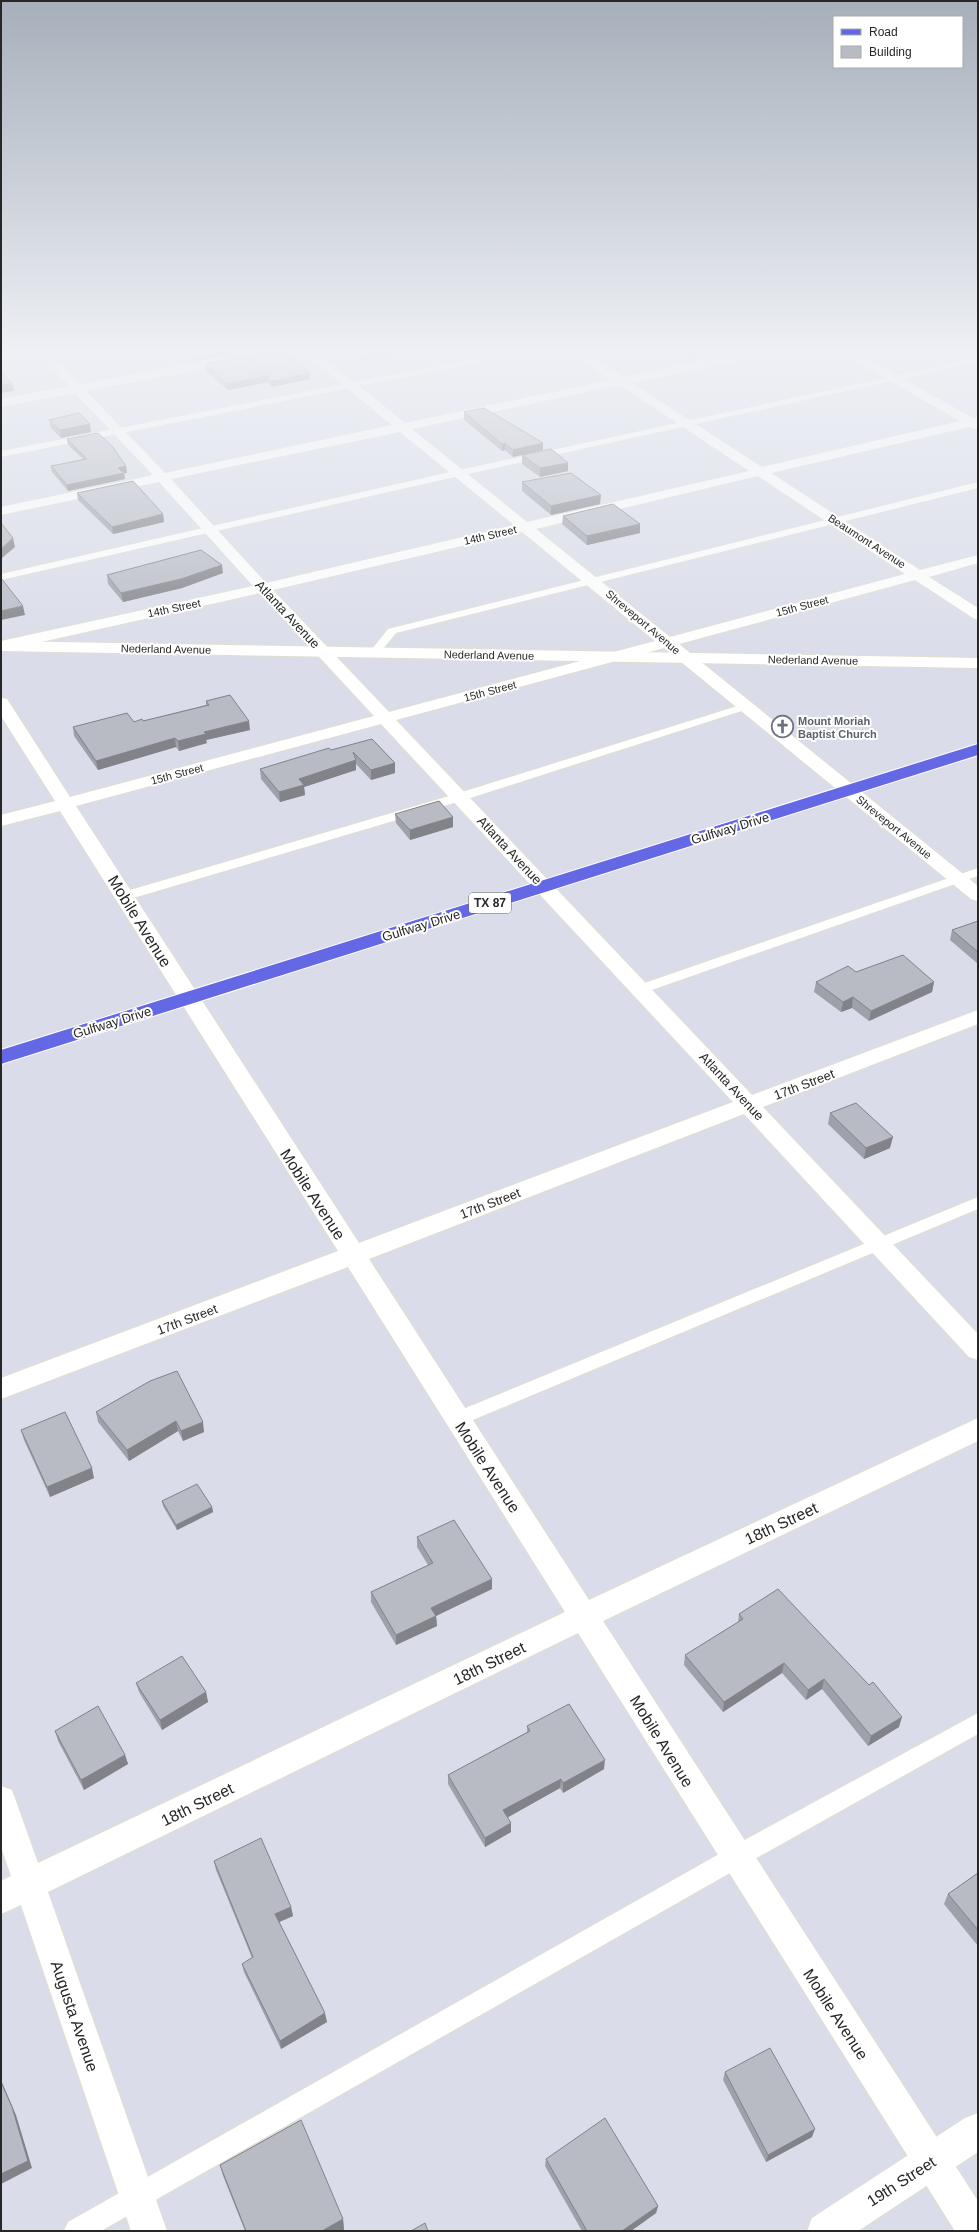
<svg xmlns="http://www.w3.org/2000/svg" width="979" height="2232" viewBox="0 0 979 2232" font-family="Arial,sans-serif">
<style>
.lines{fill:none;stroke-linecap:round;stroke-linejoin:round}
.lane-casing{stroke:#dfdfcf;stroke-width:2}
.street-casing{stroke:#dfdfcf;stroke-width:2}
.secondary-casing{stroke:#dfdfcf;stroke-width:2}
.primary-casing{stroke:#fff;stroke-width:2}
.lane{fill:#fff;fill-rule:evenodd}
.street{fill:#fff;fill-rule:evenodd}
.secondary{fill:#fff;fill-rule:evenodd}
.primary{fill:#6468e4;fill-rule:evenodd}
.wall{fill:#9ea1a9}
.shaded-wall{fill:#818389}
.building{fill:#b8bbc4;stroke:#818389}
.labels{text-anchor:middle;stroke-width:4;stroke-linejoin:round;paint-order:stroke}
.far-street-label{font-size:11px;fill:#272727;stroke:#fff}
.far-worship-label{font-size:11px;font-weight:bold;fill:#5b616d;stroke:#fff;text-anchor:start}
.shield{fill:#fff;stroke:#686868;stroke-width:1}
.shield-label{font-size:12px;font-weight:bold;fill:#272727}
.street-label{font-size:13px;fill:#272727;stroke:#fff}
.near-street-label{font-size:16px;fill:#272727;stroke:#fff}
</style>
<rect width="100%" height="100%" fill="#dadde9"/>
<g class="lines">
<defs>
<path id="lane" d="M521,350H540L1,457V451Z
M978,358V362L459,476L1,580V574L459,470Z
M978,482V488L396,633L378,655H370L369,653L388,629Z
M747,703L751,704L753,706L751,708L464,800L130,899L125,900L118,896L120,893L456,794Z
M978,868V876L646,992H636L634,989L636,986Z
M978,1197V1209L463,1424L457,1426L451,1424L448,1419L451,1414Z
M978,1713V1734L744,1865L101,2231H64L68,2222L728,1849Z"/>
<path id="street" d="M35,350H48L80,384L261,350H288L282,354L86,391L165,473L392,425L301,350H315L405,423L611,380L568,350H583L624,377L753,350H778L772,354L632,383L762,467L960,421L836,350H851L973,418L978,417V430L969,427L771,473L920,570L978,555V563L929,577L978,608V620L973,618L915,580L679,644L978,886V901L971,899L664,648L396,720L752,1095L978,1010V1024L763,1107L978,1334V1360L969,1357L744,1114L369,1259L589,1600L978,1418V1441L603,1621L978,2201V2231H955L578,1633L48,1892L167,2231H131L21,1905L1,1914V1881L11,1876L1,1847V1786L12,1790L38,1863L565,1612L348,1267L1,1399V1378L338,1251L60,811L1,826V815L55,801L1,716V698L7,699L70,797L374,716L260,593L1,651V641L253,586L159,482L1,515V507L153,475L75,393L1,407V399L69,386ZM620,385L749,471L527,522L412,429ZM400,432L514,525L266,583L171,479ZM758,476L905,574L670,637L536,529ZM522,532L655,641L389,712L273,590ZM381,724L733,1102L359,1243L76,806Z"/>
<path id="secondary" d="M1,641L978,658V668L1,651Z
M978,2113V2152L858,2231H807L812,2218L965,2118Z"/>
<path id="primary" d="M978,744V755L1,1064V1050Z"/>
</defs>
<use href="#lane" class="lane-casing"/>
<use href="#street" class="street-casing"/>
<use href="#secondary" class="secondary-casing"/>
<use href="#primary" class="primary-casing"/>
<use href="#lane" class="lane"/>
<use href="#street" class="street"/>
<use href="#secondary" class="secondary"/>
<use href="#primary" class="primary"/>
</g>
<path class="wall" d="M184,350H251L195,361Z
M349,350H417L363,360Z
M681,350H715L689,356Z
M205,364L310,379L271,387L268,382L228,390L205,370Z
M464,412L543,443V450L513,457L505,450L502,451L464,420Z
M49,420L91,432L61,438L51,428Z
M67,439L126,466L127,473H124L125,479L68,491L52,472L51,466L83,459L68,445Z
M522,455L568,471L540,477L522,464Z
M522,482L600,504L551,515L522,491Z
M77,493L163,514L164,522L113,534L78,500Z
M563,516L640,524V533L587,545L562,524Z
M223,573L182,588L123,602L108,584L107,575Z
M206,701L250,730L206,740L207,743L179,751L176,747L98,770L74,736L73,727L143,721L206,705Z
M372,739L395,763V773L371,780L356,764V770L304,787L305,795L280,802L261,779L260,769Z
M395,814L453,827L410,840L396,823Z
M978,921V964L950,940L952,930Z
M856,972L934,982L932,992L869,1021L852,1008L841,1012L814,992L816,982Z
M830,1113L890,1148L864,1159L828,1124Z
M150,1381L204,1432L183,1441L178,1431L129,1461L98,1422L96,1412Z
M21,1430L94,1478L50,1497L24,1440Z
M162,1501L212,1507L213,1512L177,1530L163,1506Z
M417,1537L492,1589L436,1615L437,1626L396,1645L371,1602V1592L428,1565L417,1547Z
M739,1614L899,1727L868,1746L822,1689L806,1700L782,1673L723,1712L684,1665L685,1655L738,1622Z
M136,1683L206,1692L208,1702L162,1730L139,1692Z
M527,1726L604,1769L563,1793L560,1788L508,1817L511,1832L485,1847L448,1784V1775L527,1732Z
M55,1731L125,1755L128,1764L84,1790L58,1741Z
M214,1861L291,1907L293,1916L279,1922L327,2022L281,2049L244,1972L242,1964L252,1958L216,1870Z
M978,1873V1946L944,1904L948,1894Z
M725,2072L812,2137L766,2162L723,2080Z
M546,2159L658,2206L656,2213L631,2231H582L545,2166Z
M220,2165L343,2219L344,2230L342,2231H245L223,2176Z"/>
<path class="shaded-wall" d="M210,350H251L195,361V353Z
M380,350H417L363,360V353Z
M689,350H715L689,356Z
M310,373V379L271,387V381Z
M268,375V382L228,390L227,384Z
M12,383L14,391L1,393V385Z
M90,424L91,432L61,438L60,430Z
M505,443V450L502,451V444Z
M543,443V450L513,457V450Z
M568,463V471L540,477V468Z
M126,466L127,473L119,474L118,468Z
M124,473L125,479L68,491L67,485Z
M601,495L600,504L551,515V506Z
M163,514L164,522L113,534L112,527Z
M640,524V533L587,545V536Z
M13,538L15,547L2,558L1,549Z
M222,565L223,573L182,588L123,602L121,593Z
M23,606L25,615L1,620V611Z
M249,721L250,730L206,740L207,743L179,751L178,741L204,732Z
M175,738L176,747L98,770L96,761Z
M356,760V770L304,787L305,795L280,802L279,792L299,779Z
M395,763V773L371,780V770Z
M453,817V827L410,840V830Z
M934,982L932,992L869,1021L871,1011Z
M853,997L852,1008L841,1012L843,1002Z
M893,1137L890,1148L864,1159L866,1148Z
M176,1421L178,1431L129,1461L127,1450Z
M203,1422L204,1432L183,1441L181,1431Z
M92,1468L94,1478L50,1497L47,1487Z
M212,1507L213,1512L177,1530L176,1525Z
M492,1579V1589L432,1618L431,1608Z
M436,1616L437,1626L396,1645V1635Z
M784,1663L782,1673L723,1712L724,1702Z
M824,1679L822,1689L806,1700L808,1690Z
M206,1692L208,1702L162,1730L160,1720Z
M902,1717L899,1727L868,1746L871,1736Z
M125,1755L128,1764L84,1790L81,1780Z
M605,1760L604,1769L563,1793V1783Z
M561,1779L560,1788L503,1820V1810Z
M511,1823V1832L485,1847V1838Z
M291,1907L293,1916L277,1923L275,1914Z
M325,2013L327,2022L281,2049L280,2041Z
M1,2080L16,2115L32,2168L1,2184Z
M815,2129L812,2137L766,2162L768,2155Z
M658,2206L656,2213L631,2231H622Z
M343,2219L344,2230L342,2231H322Z"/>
<path class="building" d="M191,350H210L195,353Z
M276,350H282L310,373L271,381L268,375L227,384L205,364Z
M358,350H380L363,353Z
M1,372L12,383L1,385Z
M484,408L543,443L513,450L505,443L502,444L464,412Z
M79,413L90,424L60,430L49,420Z
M98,433L112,446L126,466L118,468L124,473L67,485L51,466L87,459L67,439Z
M551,449L568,463L540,468L522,455Z
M571,473L601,495L551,506L522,482Z
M133,481L163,514L112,527L77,493Z
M613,504L640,524L587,536L563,516Z
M1,523L13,538L1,549Z
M201,550L222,565L181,579L121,593L107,575Z
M1,578L23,606L1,611Z
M230,695L249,721L204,732L206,734L178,741L175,738L96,761L73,727L127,713L134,722L142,719L143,721L209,705L206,701Z
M372,739L395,763L371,770L353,752L356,760L299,779L304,785L279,792L260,769L329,748L331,750Z
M439,801L453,817L410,830L395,814Z
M978,921V952L952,930Z
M903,955L934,982L871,1011L853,997L843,1002L816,982L848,966L856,972Z
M856,1103L893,1137L866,1148L830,1113Z
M177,1371L203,1422L181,1431L176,1421L127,1450L96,1412L150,1381Z
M65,1412L92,1468L47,1487L21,1430Z
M197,1484L212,1507L176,1525L162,1501Z
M454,1520L492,1579L431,1608L436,1616L396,1635L371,1592L433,1563L417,1537Z
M778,1589L869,1685L873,1682L902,1717L871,1736L824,1679L808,1690L784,1663L724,1702L685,1655L743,1619L739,1614Z
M182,1656L206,1692L160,1720L136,1683Z
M569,1704L605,1760L563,1783L561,1779L503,1810L511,1823L485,1838L448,1775L530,1731L527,1726Z
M98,1706L125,1755L81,1780L55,1731Z
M261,1838L291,1907L275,1914L325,2013L280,2041L242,1964L253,1957L214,1861Z
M978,1873V1930L948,1894Z
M770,2048L815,2129L768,2155L725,2072Z
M1,2082L12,2107L28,2161L1,2174Z
M605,2118L658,2206L622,2231H587L546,2159Z
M301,2120L343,2219L322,2231H246L220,2165Z
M425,2223L428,2231H411Z"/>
<linearGradient id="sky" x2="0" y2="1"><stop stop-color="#a6afba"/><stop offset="0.53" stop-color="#eef0f5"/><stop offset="1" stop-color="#eef0f5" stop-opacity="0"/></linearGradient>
<rect width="979" height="663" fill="url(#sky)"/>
<defs>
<symbol id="church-ring" viewBox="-11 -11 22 22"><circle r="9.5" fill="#fff" stroke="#6b7280" stroke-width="1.5"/><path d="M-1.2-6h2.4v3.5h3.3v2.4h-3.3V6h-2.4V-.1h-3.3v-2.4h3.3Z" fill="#6b7280"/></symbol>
</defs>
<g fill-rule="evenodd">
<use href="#church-ring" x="770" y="714" width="25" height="25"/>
</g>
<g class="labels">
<g class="far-street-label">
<text transform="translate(490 535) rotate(-13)" y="4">14th Street</text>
<text transform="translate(867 541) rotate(33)" y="4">Beaumont Avenue</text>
<text transform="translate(802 606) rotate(-15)" y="4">15th Street</text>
<text transform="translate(174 608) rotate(-12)" y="4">14th Street</text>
<text transform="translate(643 622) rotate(40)" y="4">Shreveport Avenue</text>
<text transform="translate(166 649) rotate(1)" y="4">Nederland Avenue</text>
<text transform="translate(489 655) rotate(1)" y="4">Nederland Avenue</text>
<text transform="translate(813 660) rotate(1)" y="4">Nederland Avenue</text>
<text transform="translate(490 691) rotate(-15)" y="4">15th Street</text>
<text transform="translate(177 774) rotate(-15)" y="4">15th Street</text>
<text transform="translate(894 827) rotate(39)" y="4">Shreveport Avenue</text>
</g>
<g class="far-worship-label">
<text x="798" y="725">Mount Moriah<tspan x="798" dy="13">Baptist Church</tspan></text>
</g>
<rect class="shield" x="469" y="893" width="42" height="20" rx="3"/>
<g class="shield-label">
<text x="490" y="907">TX 87</text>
</g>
<g class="street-label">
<text transform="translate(288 614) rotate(47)" y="5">Atlanta Avenue</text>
<text transform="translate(730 828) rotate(-17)" y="5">Gulfway Drive</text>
<text transform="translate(510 850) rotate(47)" y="5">Atlanta Avenue</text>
<text transform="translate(421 925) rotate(-17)" y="5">Gulfway Drive</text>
<text transform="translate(112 1022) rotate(-17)" y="5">Gulfway Drive</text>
<text transform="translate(804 1084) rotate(-21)" y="5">17th Street</text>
<text transform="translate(732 1086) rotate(47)" y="5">Atlanta Avenue</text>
<text transform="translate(490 1203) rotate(-21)" y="5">17th Street</text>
<text transform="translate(187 1319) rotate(-21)" y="5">17th Street</text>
</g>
<g class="near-street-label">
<text transform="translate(140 921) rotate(58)" y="6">Mobile Avenue</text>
<text transform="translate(313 1194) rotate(57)" y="6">Mobile Avenue</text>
<text transform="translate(488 1467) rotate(57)" y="6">Mobile Avenue</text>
<text transform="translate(781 1523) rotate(-25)" y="6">18th Street</text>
<text transform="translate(489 1663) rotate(-26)" y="6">18th Street</text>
<text transform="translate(662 1741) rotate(58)" y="6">Mobile Avenue</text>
<text transform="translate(197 1804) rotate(-26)" y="6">18th Street</text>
<text transform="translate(836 2014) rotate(57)" y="6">Mobile Avenue</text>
<text transform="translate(75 2016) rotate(71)" y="6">Augusta Avenue</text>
<text transform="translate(901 2181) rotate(-33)" y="6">19th Street</text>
</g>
</g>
<rect width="979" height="2232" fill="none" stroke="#272727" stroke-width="4"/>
<rect x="833" y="16" width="130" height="52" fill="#ffffff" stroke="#a9a9a9"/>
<rect x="841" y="29" width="20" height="6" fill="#6468e4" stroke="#a9a9a9"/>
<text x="869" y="36" font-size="12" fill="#272727">Road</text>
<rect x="841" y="46" width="20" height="12" fill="#b8bbc4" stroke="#a9a9a9"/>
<text x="869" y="56" font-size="12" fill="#272727">Building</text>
</svg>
